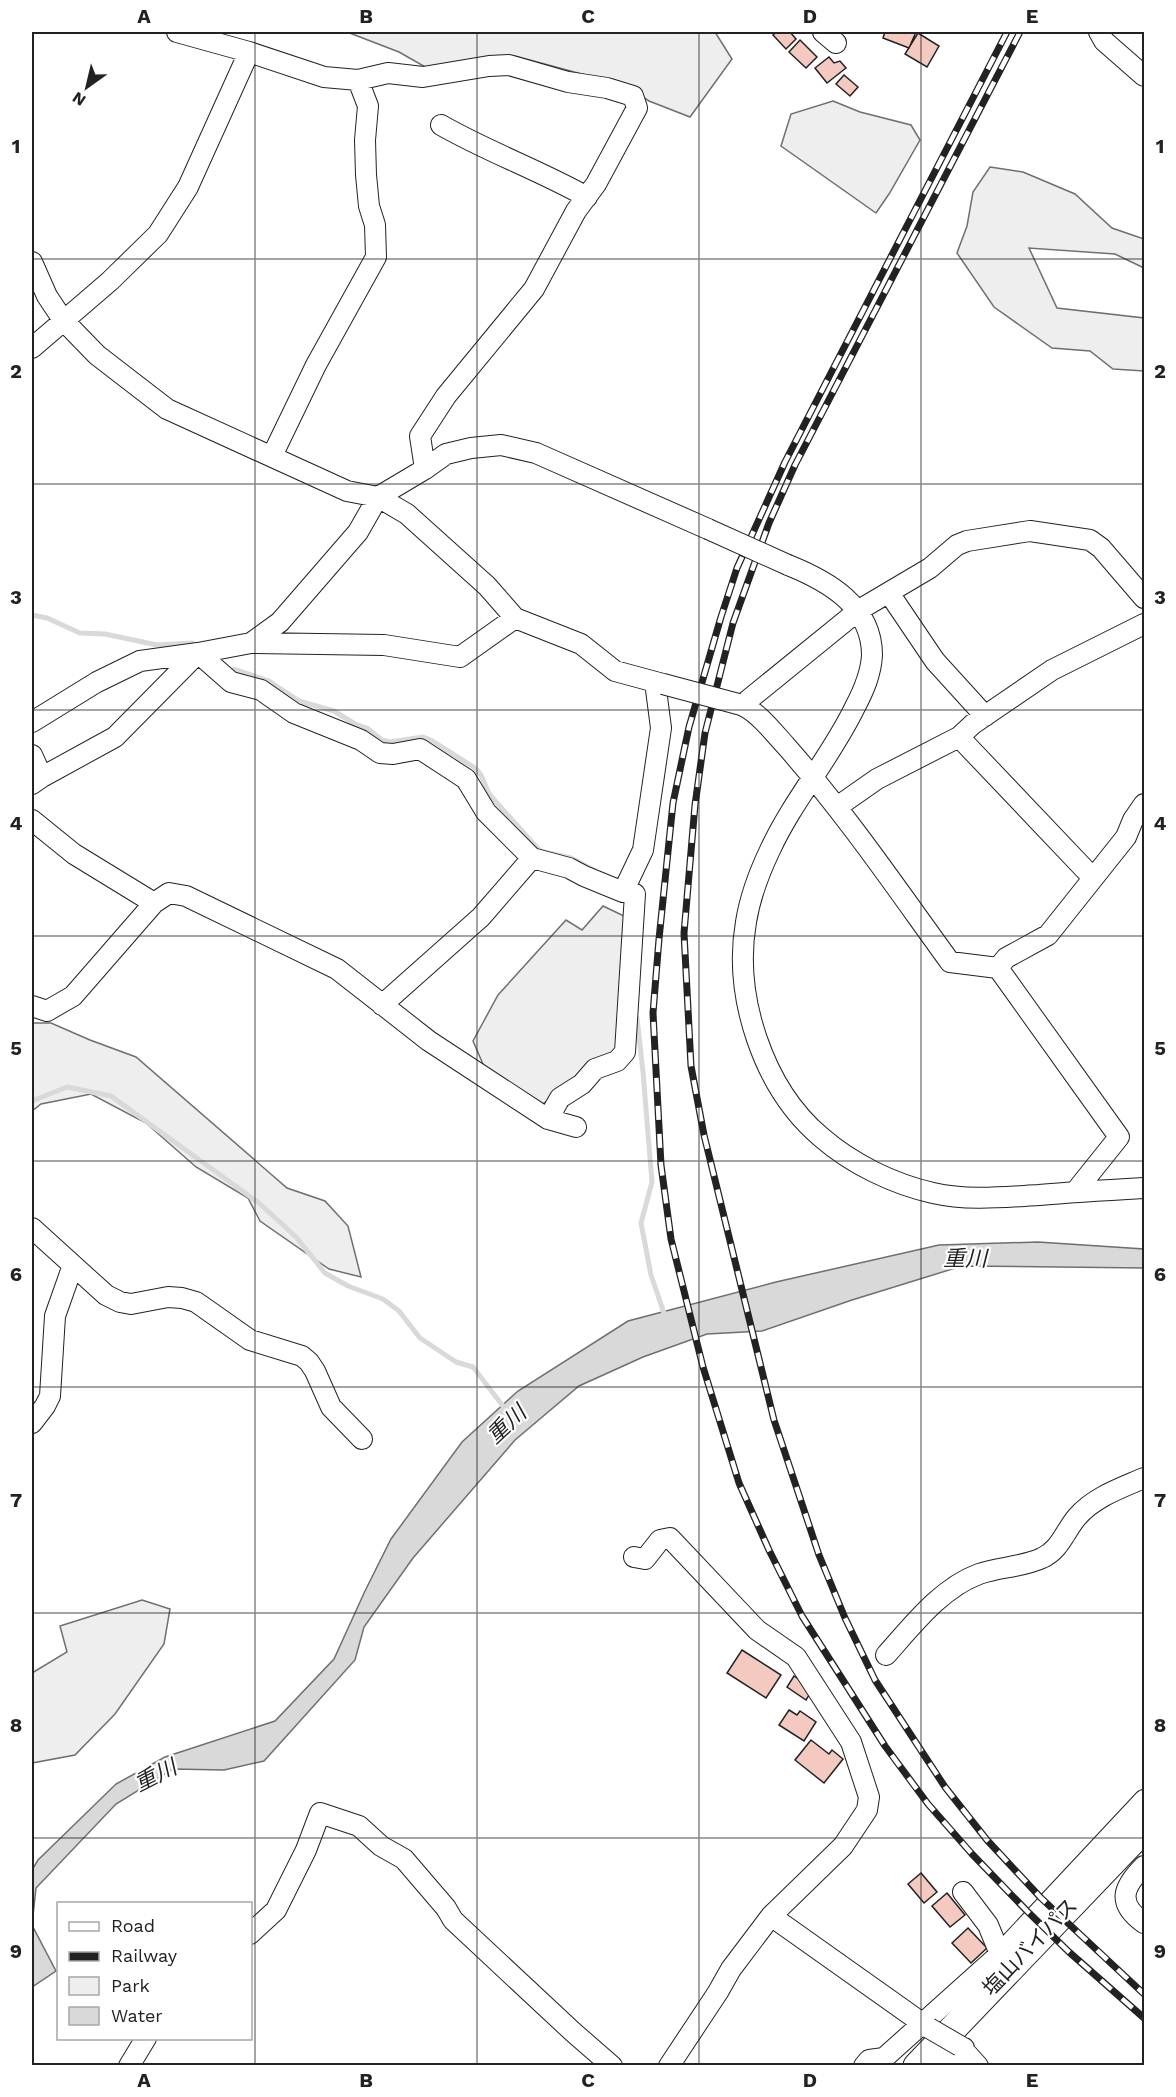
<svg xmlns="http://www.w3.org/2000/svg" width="1176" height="2097" viewBox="0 0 1176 2097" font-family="'Work Sans','Noto Sans JP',sans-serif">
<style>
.green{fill:#eee;stroke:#6f6f6f;stroke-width:1.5}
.water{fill:#d9d9d9;stroke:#6f6f6f;stroke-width:1.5}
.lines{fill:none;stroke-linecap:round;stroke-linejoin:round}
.stream{stroke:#d9d9d9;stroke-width:5}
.building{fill:#f3c9c0;stroke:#222;stroke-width:1.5}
.minor-casing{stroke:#222;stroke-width:22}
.highway-casing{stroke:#222;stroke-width:29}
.minor{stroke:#fff;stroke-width:20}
.highway{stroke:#fff;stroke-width:27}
.rail-casing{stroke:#222;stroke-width:7}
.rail{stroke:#fff;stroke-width:4.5;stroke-dasharray:14;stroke-linecap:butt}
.minor-bridge-casing{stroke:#222;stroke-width:22;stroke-linecap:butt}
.minor-bridge{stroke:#fff;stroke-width:20}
.grid{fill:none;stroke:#222;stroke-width:1.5;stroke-opacity:0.55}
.labels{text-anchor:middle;stroke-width:4.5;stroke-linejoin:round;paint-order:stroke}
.street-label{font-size:21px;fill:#222;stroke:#fff}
.water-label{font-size:22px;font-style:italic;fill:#222;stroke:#fff}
.neatline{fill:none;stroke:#222;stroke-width:2}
.grid-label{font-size:20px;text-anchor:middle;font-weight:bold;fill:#222}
</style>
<rect width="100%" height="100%" fill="#fff"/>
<path class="green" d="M347,32H715L732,59L690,117L649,101L626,86L515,56L479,59L427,68L399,52Z
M833,101L860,112L911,125L920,140L889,194L876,213L781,146L791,114Z
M990,167L1023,172L1075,194L1112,228L1144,239V268L1115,254L1029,248L1057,308L1144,318V371L1113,369L1090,351L1052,348L994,307L957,253L967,226L973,192Z
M603,906L624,916L622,1041L614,1052L540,1106L486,1071L473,1041L498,995L566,920L582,930Z
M32,1023H51L90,1040L136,1057L287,1188L325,1201L348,1226L361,1277L329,1269L260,1221L248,1198L196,1167L146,1123L91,1094L41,1104L32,1111Z
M142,1600L170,1609L164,1644L115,1714L75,1755L32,1763V1673L67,1652L60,1626Z"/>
<path class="water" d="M1038,1242L1144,1249V1268L962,1266L852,1300L762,1331L707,1334L643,1357L579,1386L515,1440L413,1558L364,1627L355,1660L264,1761L224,1770L173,1769L116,1804L36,1888L32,1925L56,1971L32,1987V1870L38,1860L116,1784L165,1757L275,1721L334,1659L365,1591L391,1539L462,1442L518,1391L628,1321L776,1282L939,1245Z"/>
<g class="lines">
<path class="stream" d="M32,615L47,618L80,633L105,634L157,645L192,643
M234,669L269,681L299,701L334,711L355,724L367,728L382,740L390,742L423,737L431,740L475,768L481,775L489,794L540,851L571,858L595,871
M637,1018L643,1072L652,1182L641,1223L651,1275L666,1319
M32,1101L67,1087L111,1096L259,1203L296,1237L325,1273L348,1286L383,1299L399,1311L420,1338L456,1362L473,1367L506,1410"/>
</g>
<path class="building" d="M776,32H790L796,39L786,49L773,35Z
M885,32H916L909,48L883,38Z
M918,33L939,46L927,67L905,54Z
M800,40L817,57L806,68L789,52Z
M829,57L834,63L840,61L846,68L827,83L815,68Z
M844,75L858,87L850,96L836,84Z
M742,1650L781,1675L766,1698L727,1673Z
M794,1676L813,1689L806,1700L787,1687Z
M789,1710L797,1715L800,1711L816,1722L804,1741L779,1725Z
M811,1740L829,1754L832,1750L843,1759L824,1783L795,1760Z
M921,1873L937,1892L924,1903L908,1884Z
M947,1893L965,1915L950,1927L932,1906Z
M968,1928L987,1948L971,1963L952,1943Z"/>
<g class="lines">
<defs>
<path id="minor" d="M177,32L249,52L324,77L358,80L388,73L423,77L489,66L509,65L568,82L607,88L633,96L637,108L596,184L576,211L534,289L446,396L420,436L425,469
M823,32L836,43
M1099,32L1104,41L1144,76
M441,125C488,152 539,170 587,197
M32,262L47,296L63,320L97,355L167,409L347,491L378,497L407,514L487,586L515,618L581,644L615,671L663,684
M32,348L110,281L158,234L188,187L249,52
M272,456L316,365L376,257L375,225L369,206L366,175L365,140L368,106L358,80
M788,565C828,581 872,606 872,655C871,674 864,690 855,707C831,757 793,800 770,850C759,873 750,897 746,922C733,996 763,1088 821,1137C852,1164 893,1184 933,1193C968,1201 1004,1197 1039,1195C1074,1192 1109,1190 1144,1188
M889,593L935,661L985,716
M251,643L384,645L460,657L515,618
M738,704C755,708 774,733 786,746C846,814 897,889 950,962L998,968L1119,1137L1075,1192
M742,705L859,610L930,568L957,545L967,541L1030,531L1090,540L1101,548L1144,598
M32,722L97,682L140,661L198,653L251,643L280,622L358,532L378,497L425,469L446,454L471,448L501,445L536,453L708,529
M959,737L1093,878
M32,755L42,777L32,784
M42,777L115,737L198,653L231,682L261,690L294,713L361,740L380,753L393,754L420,749L466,779L486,812L532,858L569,868L584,876L623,892L643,850L661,728L655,682
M837,807L877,779L959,737L973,724L1052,670L1144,624
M32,820L74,854L154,903
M998,968L1006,958L1048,935L1126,837L1133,820L1144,804
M382,1005L481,917L532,858
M32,1006L47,1011L73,996L154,903L169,893L186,896L337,969L429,1041L548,1119L576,1127
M548,1119L560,1098L582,1084L595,1069L617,1061L625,1052L635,894
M32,1228L106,1295L120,1302L131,1304L168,1297L182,1298L196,1302L250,1340L302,1356L309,1362L315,1371L331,1407L362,1439
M32,1423L45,1406L50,1396L55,1316L73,1265
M634,1557L645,1559L660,1540L670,1538L757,1630L796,1657L851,1742L869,1797L867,1810L843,1846L771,1916L731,1969L718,1992L669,2066
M886,1655C913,1625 941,1588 979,1574C999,1567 1023,1567 1042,1558C1060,1550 1065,1531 1077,1517C1094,1497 1121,1488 1144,1478
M1144,1866C1123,1887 1116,1903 1144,1923
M771,1916L929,2028
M250,1934L276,1910L306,1850L320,1813L359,1826L381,1846L404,1859L446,1908L453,1920L573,2032L612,2066
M1000,1954L1144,1800
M960,2046L978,2066
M129,2066L146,2038
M864,2066L869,2060L884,2058L1000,1954L988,1925L963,1892
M946,2066L964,2048"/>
<path id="highway" d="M917,2066L1144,1829"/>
</defs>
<use href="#minor" class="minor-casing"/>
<use href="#highway" class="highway-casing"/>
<use href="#minor" class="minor"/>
<use href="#highway" class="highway"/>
<defs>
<path id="rail" d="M1007,32L785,462L737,568L721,617L689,727L673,803L659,939L653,1013L661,1165L671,1239L703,1367L739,1483L769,1550L802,1616L885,1746L928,1804L972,1854L1027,1911L1069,1952L1144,2018
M1020,32L795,465L769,523L733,623L705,733L695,805L684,933L691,1066L704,1135L774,1420L819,1555L845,1618L875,1680L945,1787L987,1840L1041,1898L1144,1994"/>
</defs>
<use href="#rail" class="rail-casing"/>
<use href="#rail" class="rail"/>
<defs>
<path id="minor-bridge" d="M708,529L788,565
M663,684L738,704
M929,2028L960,2046"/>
</defs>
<use href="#minor-bridge" class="minor-bridge-casing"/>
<use href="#minor-bridge" class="minor-bridge"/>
</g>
<path class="grid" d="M255,32V2066M477,32V2066M699,32V2066M921,32V2066M32,259H1144M32,484H1144M32,710H1144M32,936H1144M32,1161H1144M32,1387H1144M32,1613H1144M32,1838H1144"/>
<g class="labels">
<g class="street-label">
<text transform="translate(1030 1947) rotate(-46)" y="7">塩山バイパス</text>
</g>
<g class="water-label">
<text x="965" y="1266">重川</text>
<text transform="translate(506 1424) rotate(-43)" y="8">重川</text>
<text transform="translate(155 1775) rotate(-27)" y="8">重川</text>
</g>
</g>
<rect width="1176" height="2097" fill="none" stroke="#ffffff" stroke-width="66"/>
<rect x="57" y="1902" width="195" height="138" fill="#ffffff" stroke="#a7a7a7" stroke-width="1.5"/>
<rect x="69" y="1922" width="30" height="9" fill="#ffffff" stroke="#a7a7a7" stroke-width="1.5"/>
<text x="111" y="1932" font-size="18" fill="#222222">Road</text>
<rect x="69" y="1952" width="30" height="9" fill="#222222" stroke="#a7a7a7" stroke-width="1.5"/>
<text x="111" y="1962" font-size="18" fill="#222222">Railway</text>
<rect x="69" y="1977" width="30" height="18" fill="#eeeeee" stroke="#a7a7a7" stroke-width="1.5"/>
<text x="111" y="1992" font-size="18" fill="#222222">Park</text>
<rect x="69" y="2007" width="30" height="18" fill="#d9d9d9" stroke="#a7a7a7" stroke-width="1.5"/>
<text x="111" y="2022" font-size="18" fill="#222222">Water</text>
<g transform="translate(87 87) rotate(214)" stroke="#ffffff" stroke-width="4.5" paint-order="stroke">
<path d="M0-4.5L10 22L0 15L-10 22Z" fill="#222222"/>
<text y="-9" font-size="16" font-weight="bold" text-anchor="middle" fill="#222222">N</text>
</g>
<rect x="33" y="33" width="1110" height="2031" class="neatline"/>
<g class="grid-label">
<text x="144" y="23">A</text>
<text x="366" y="23">B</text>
<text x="588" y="23">C</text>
<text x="810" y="23">D</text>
<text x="1032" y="23">E</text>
<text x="16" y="153">1</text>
<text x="1160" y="153">1</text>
<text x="16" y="378">2</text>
<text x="1160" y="378">2</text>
<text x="16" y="604">3</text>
<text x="1160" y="604">3</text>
<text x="16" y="830">4</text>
<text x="1160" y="830">4</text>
<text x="16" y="1055">5</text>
<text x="1160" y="1055">5</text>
<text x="16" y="1281">6</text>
<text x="1160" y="1281">6</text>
<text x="16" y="1507">7</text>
<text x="1160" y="1507">7</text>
<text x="16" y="1732">8</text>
<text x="1160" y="1732">8</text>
<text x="16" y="1958">9</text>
<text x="1160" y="1958">9</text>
<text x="144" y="2087">A</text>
<text x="366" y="2087">B</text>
<text x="588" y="2087">C</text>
<text x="810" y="2087">D</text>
<text x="1032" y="2087">E</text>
</g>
</svg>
